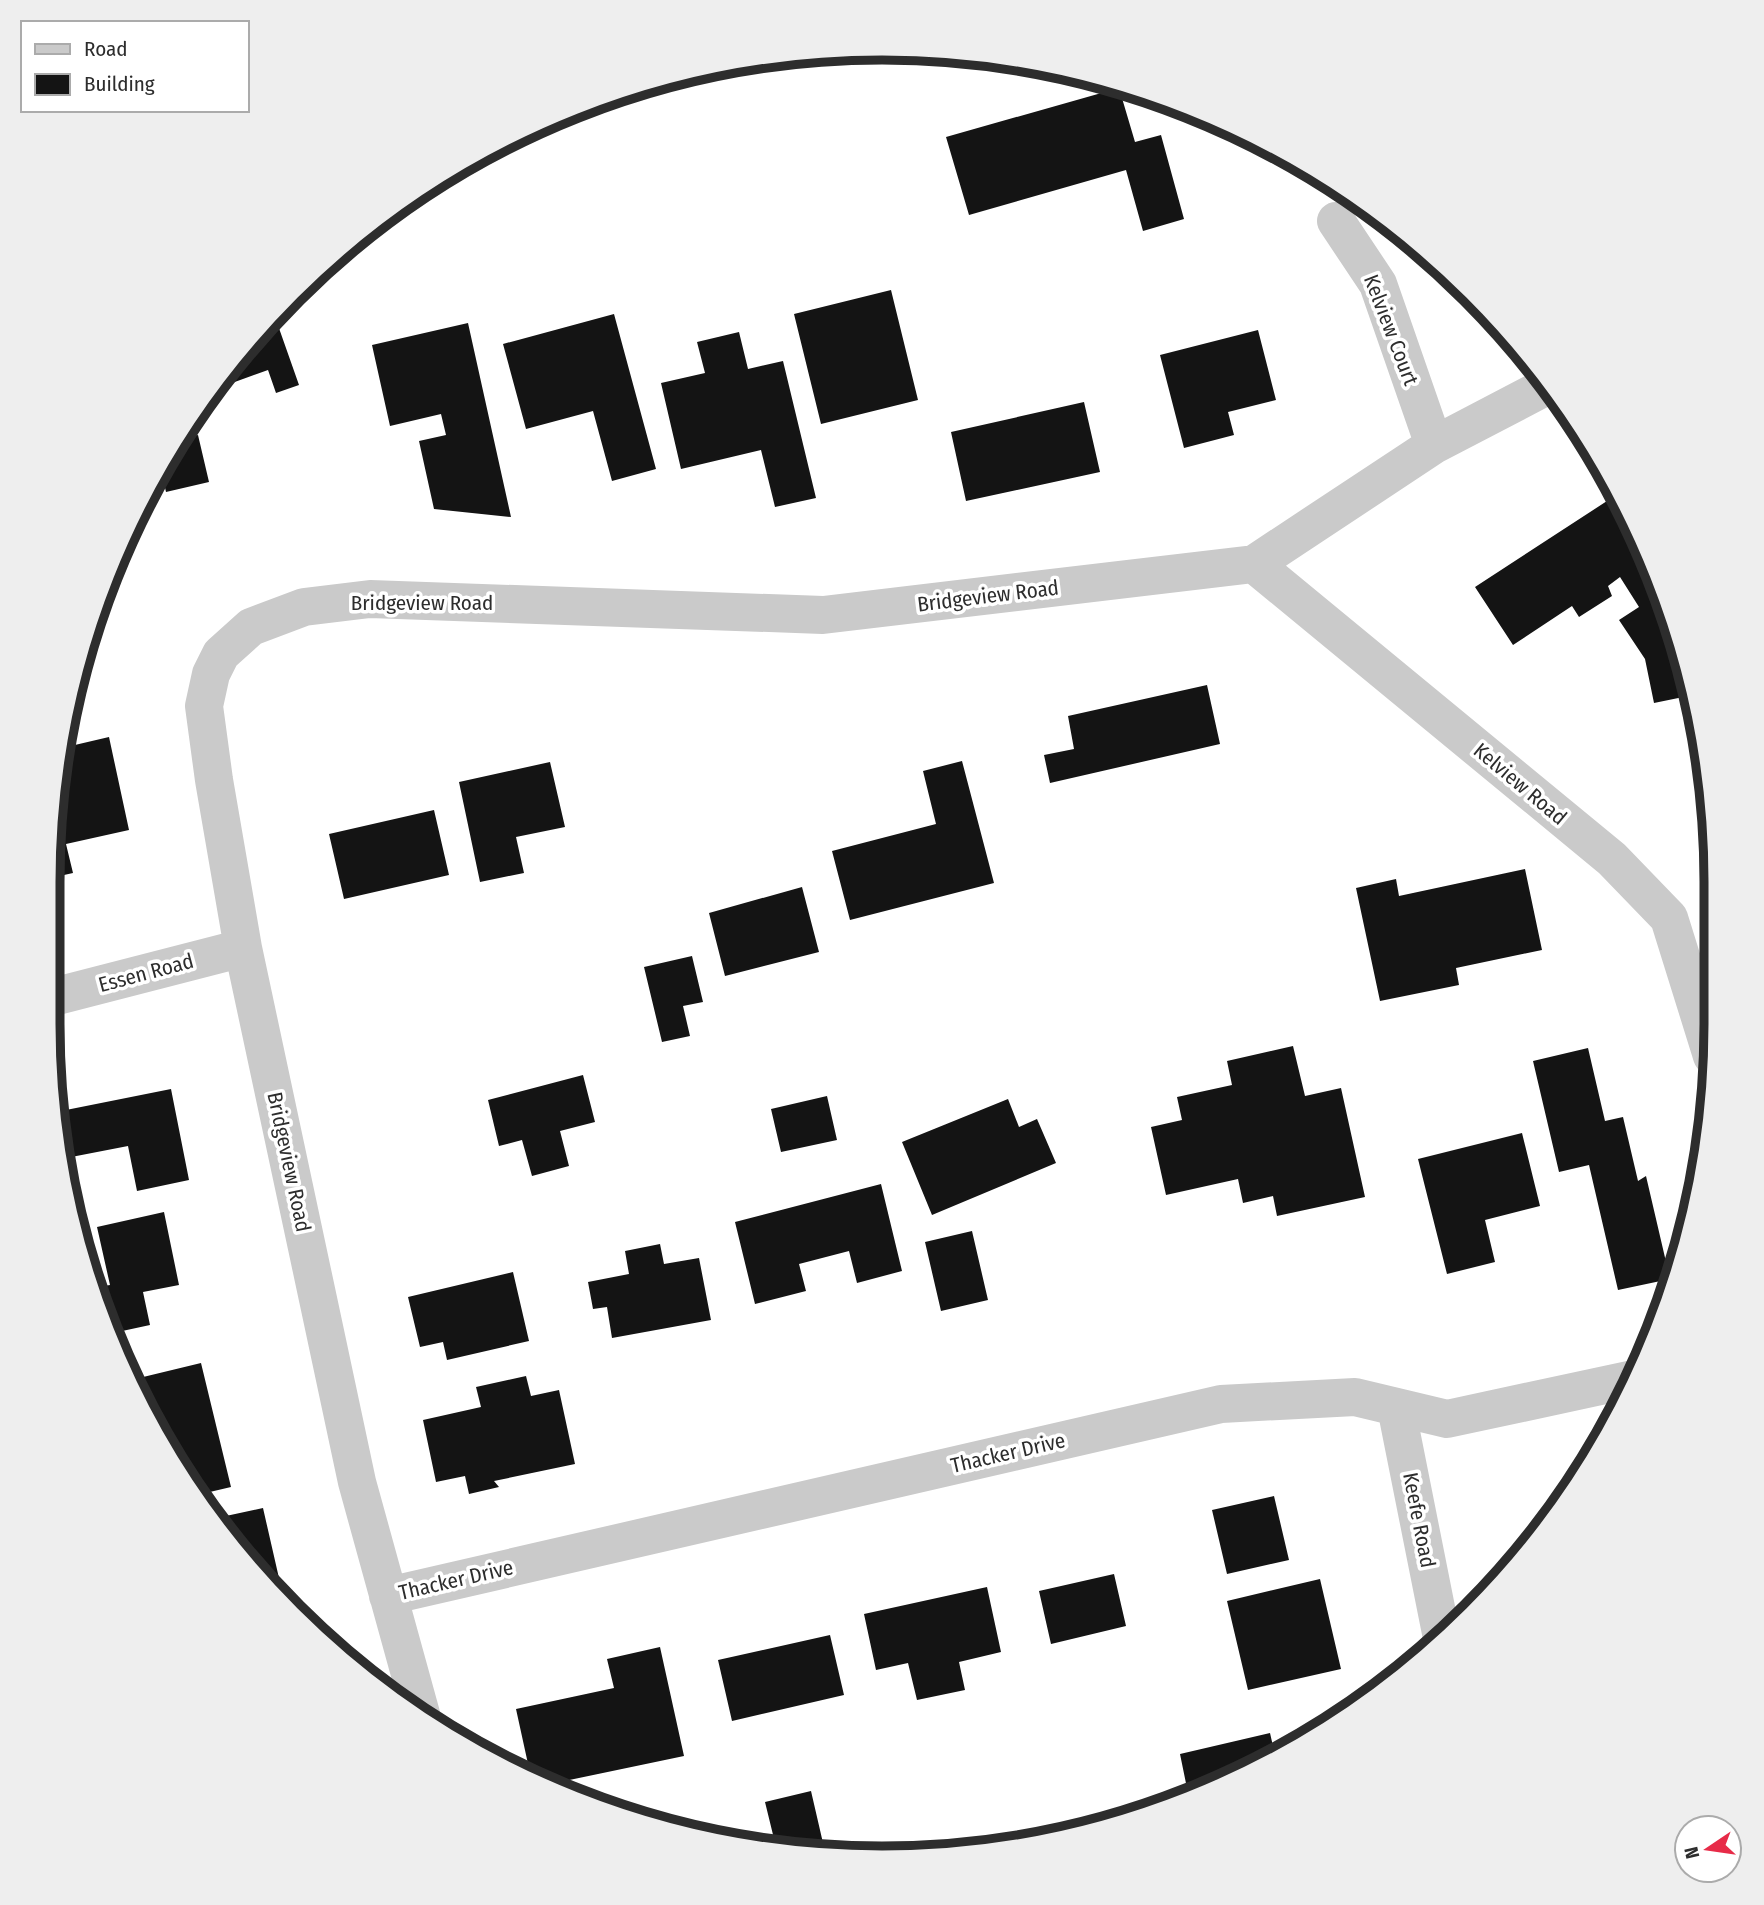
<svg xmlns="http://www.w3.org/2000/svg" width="1764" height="1905" viewBox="0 0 1764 1905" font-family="'Fira Sans Condensed',sans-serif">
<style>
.building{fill:#141414}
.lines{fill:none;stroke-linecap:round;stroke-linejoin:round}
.street{stroke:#cacaca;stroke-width:38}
.labels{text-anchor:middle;stroke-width:7;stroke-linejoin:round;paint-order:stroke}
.street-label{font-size:21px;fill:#2d2d2d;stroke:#fff}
.rim{fill:none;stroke:#2d2d2d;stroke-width:9}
</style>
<rect width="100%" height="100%" fill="#fff"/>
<path class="building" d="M1119,88L1135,142L1161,135L1184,219L1143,231L1126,170L969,215L946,137Z
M891,290L918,400L821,424L794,314Z
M274,314L299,385L276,393L268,370L210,391Z
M614,314L656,469L612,481L593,411L526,429L503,344Z
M468,323L511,517L434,509L419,441L446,435L441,414L390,426L372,345Z
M1258,330L1276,400L1228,412L1234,435L1184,448L1160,355Z
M739,332L748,369L783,361L816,498L775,507L761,450L681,469L661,383L705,373L697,342Z
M1084,402L1100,472L966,501L951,432Z
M198,435L209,482L166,492L161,470L177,440Z
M1607,501L1658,579L1693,695L1654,703L1645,659L1619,620L1639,607L1620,577L1608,586L1612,596L1579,617L1572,606L1513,645L1475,587Z
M1207,685L1220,744L1050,783L1044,755L1074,749L1068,716Z
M109,737L129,830L66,844L73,873L55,877L62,748Z
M962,761L994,883L850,920L832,851L936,824L923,771Z
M550,762L565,827L516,837L524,873L480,882L459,782Z
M434,810L449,875L344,899L329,834Z
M1525,869L1542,950L1456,968L1459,985L1380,1001L1356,888L1396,879L1399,896Z
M802,887L819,952L725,976L709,913Z
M692,956L703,1002L683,1006L690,1036L662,1042L644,967Z
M1293,1046L1305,1096L1341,1088L1365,1197L1277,1216L1273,1196L1243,1203L1238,1179L1166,1195L1151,1127L1182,1120L1177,1097L1232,1085L1227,1061Z
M1588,1048L1605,1121L1623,1117L1638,1181L1646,1176L1670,1279L1618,1290L1589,1165L1559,1172L1533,1061Z
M583,1075L595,1122L560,1131L569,1166L532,1176L522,1140L499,1146L488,1100Z
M171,1089L189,1180L137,1191L128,1146L61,1159L56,1112Z
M827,1096L837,1140L781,1152L771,1109Z
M1008,1099L1019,1127L1037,1119L1056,1163L932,1215L902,1142Z
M1522,1133L1540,1206L1485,1220L1495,1262L1447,1274L1418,1159Z
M881,1184L902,1271L857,1283L849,1251L799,1264L806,1291L755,1304L735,1222Z
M164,1212L179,1285L143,1292L150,1325L113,1333L98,1287L110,1285L97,1227Z
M972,1231L988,1300L941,1311L925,1242Z
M660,1244L664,1264L699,1258L711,1320L612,1338L607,1307L593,1309L588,1282L629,1274L625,1251Z
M513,1272L529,1341L447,1360L443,1342L420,1347L408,1297Z
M201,1363L231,1487L197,1495L148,1415L139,1378Z
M526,1376L531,1396L559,1390L575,1464L494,1481L499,1487L469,1494L465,1476L436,1482L423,1420L481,1407L476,1387Z
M1274,1496L1289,1560L1227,1574L1212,1510Z
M263,1508L284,1600L220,1531L212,1519Z
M1114,1574L1126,1626L1051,1644L1039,1591Z
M1320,1579L1341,1669L1248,1690L1227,1601Z
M987,1587L1001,1652L959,1662L965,1690L917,1700L908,1663L876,1670L864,1614Z
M830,1635L844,1695L732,1721L718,1660Z
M660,1647L684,1756L555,1783L530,1773L516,1709L614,1688L607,1659Z
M1270,1733L1275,1755L1202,1794L1189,1798L1180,1754Z
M811,1791L826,1856L776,1847L765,1802Z"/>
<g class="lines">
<path class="street" d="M1336,221L1378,284L1434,445
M1254,564L1612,859L1669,918L1712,1056
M49,998L243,948
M1396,1407L1441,1633
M388,1596L1221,1404L1355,1397L1447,1419L1633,1379
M421,1714L357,1482L318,1299L243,948L214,780L204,706L211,674L221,654L251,627L304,607L370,599L823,615L1254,564L1434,445L1549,385"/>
</g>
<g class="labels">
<g class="street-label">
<text transform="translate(1391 330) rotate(69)" y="7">Kelview Court</text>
<text transform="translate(988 596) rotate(-7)" y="7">Bridgeview Road</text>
<text x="422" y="610">Bridgeview Road</text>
<text transform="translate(1520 784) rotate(40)" y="7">Kelview Road</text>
<text transform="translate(146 973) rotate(-15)" y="7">Essen Road</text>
<text transform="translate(289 1162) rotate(78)" y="7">Bridgeview Road</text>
<text transform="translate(1008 1453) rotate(-13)" y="7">Thacker Drive</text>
<text transform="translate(1419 1520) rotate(79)" y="7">Keefe Road</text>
<text transform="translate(456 1580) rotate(-13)" y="7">Thacker Drive</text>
</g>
</g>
<path d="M0 0H1764V1905H0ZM882 60H882A822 822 0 0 1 1704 882V1024A822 822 0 0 1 882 1846H882A822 822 0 0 1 60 1024V882A822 822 0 0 1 882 60Z" fill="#eee" fill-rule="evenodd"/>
<path class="rim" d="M882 60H882A822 822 0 0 1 1704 882V1024A822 822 0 0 1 882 1846H882A822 822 0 0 1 60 1024V882A822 822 0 0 1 882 60Z"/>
<rect x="21" y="21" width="228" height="91" fill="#ffffff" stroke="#ababab" stroke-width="2"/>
<rect x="35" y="44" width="35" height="10" fill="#cacaca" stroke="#ababab" stroke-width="2"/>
<text x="84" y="56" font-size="21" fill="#2d2d2d">Road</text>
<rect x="35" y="74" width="35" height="21" fill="#141414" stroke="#ababab" stroke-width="2"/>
<text x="84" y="91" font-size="21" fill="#2d2d2d">Building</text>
<g transform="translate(1708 1849) rotate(257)"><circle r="33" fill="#ffffff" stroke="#ababab" stroke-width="2"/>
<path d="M0-5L12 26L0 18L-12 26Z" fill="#e72b48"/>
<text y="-10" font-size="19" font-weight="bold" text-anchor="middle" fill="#2d2d2d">N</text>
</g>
</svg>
